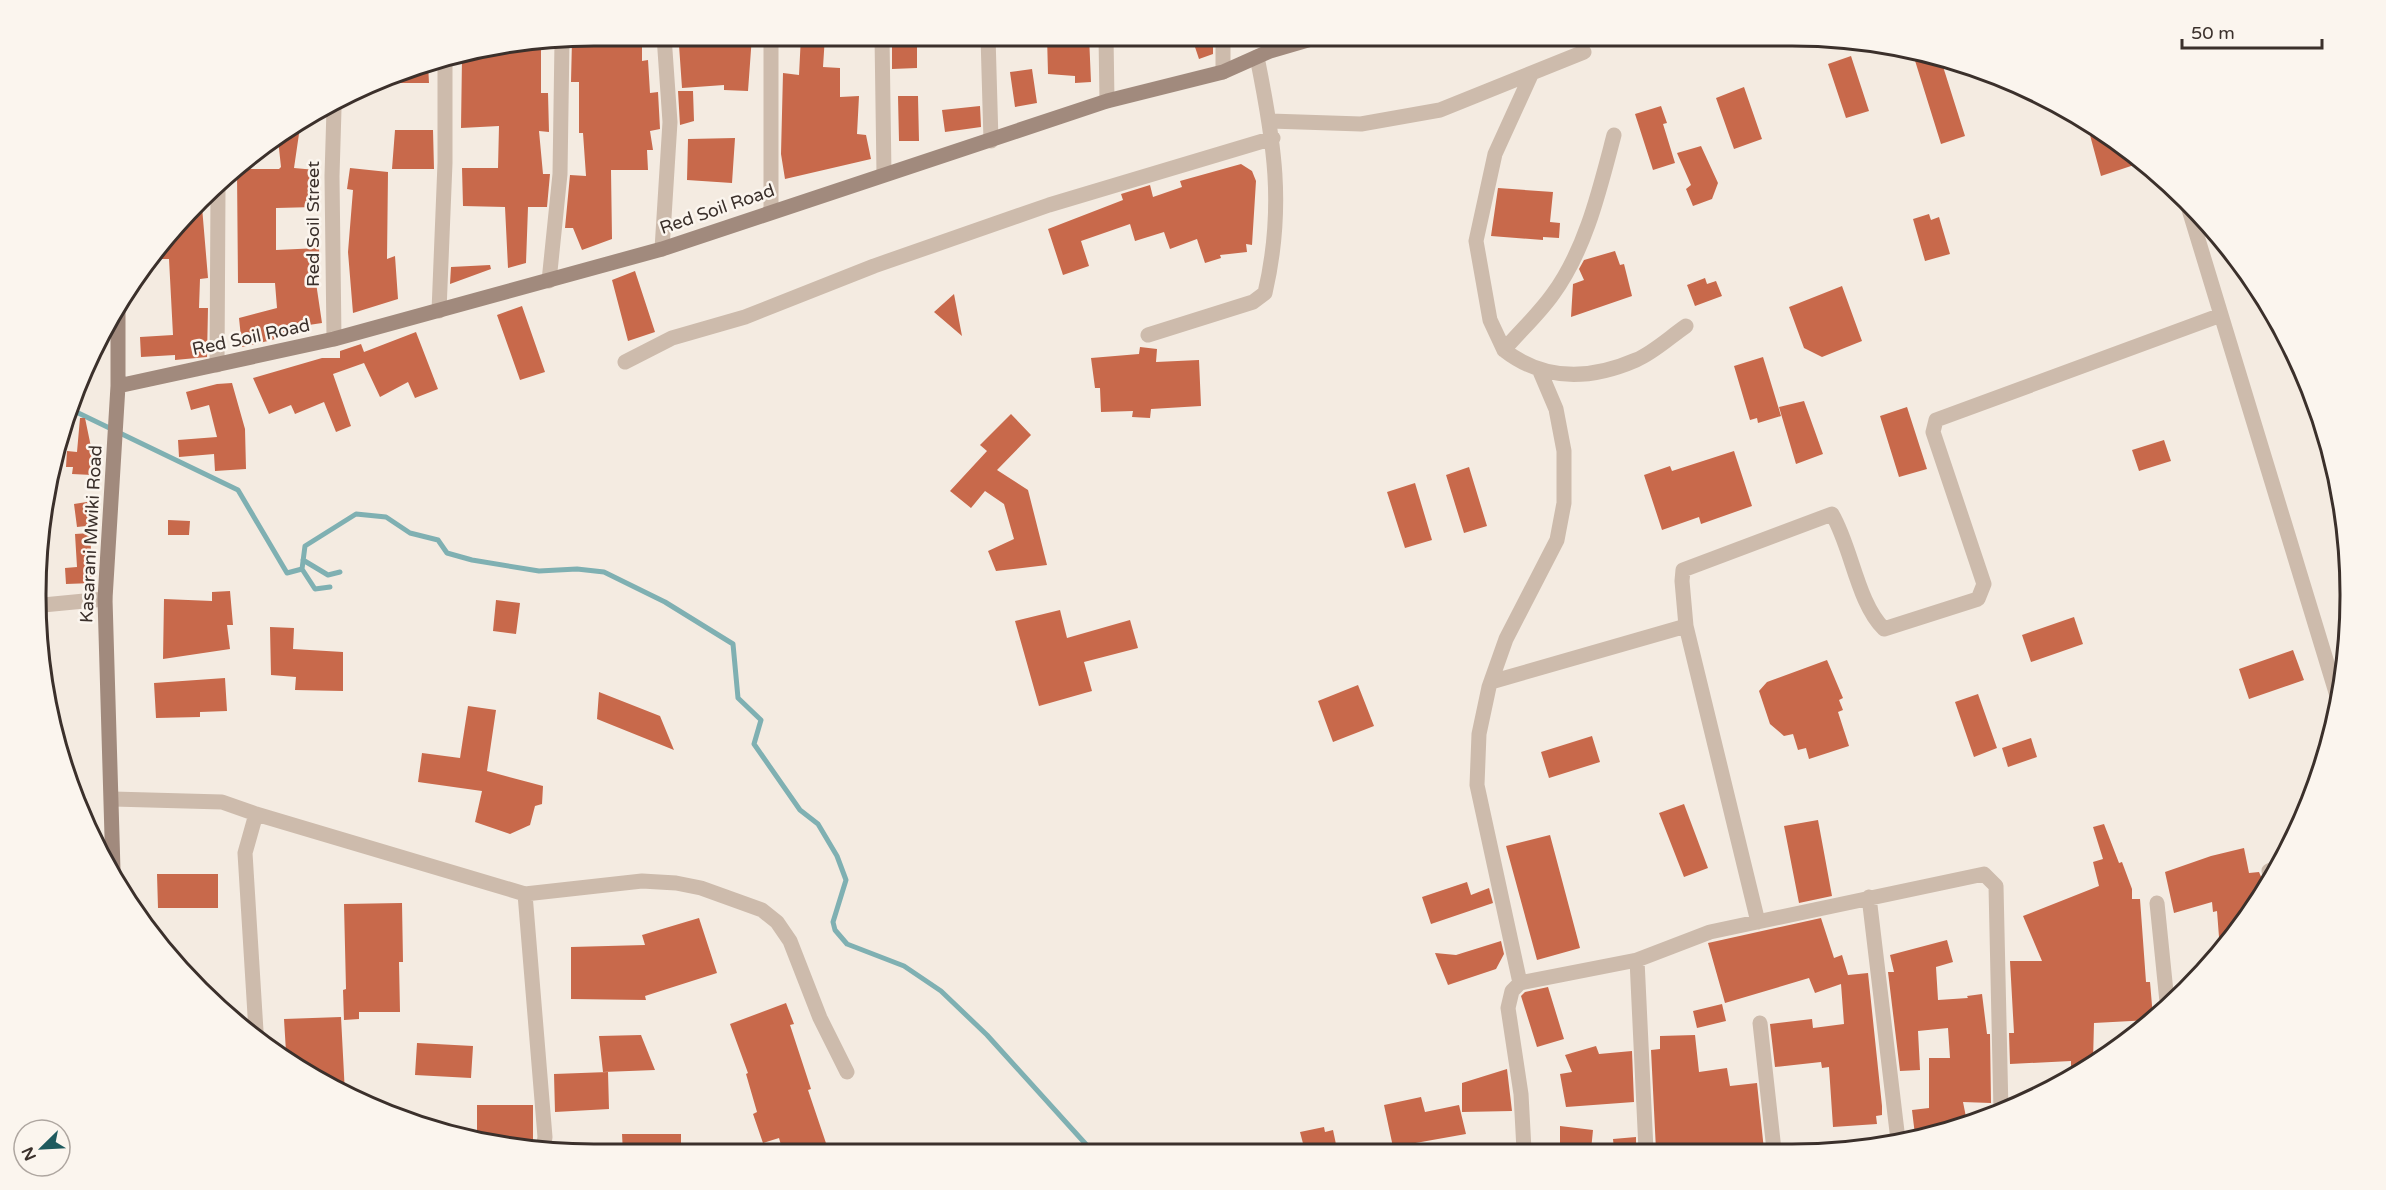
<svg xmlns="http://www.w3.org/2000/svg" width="2386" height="1190" viewBox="0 0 2386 1190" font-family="'Varela Round',sans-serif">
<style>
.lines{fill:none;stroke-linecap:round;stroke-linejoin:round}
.stream{stroke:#7fb0b2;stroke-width:5}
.building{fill:#c8694b}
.street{stroke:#cdbbac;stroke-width:15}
.secondary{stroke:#a18a7d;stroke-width:15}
.labels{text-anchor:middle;stroke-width:5;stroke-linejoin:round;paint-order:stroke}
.street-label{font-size:18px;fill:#3b302b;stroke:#fbf5ee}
.rim{fill:none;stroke:#3b302b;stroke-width:3}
</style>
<rect width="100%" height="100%" fill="#f4ebe1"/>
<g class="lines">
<path class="stream" d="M70,409L238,490L287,573L302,569L305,546L356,514L386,517L410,533L438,540L447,553L472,560L539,571L577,569L604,572L665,602L733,644L738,698L761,720L754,744L800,810L818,824L837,856L846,880L833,922L835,930L847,944L904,966L941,991L987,1035L1092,1151
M303,560L328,575L340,572
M302,569L315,589L330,587"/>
</g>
<path class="building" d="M595,36H611V44H642V61L648,60L650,93L658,92L660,129L650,131L653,150H647L648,170H611L612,239L582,250L573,228H565L570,175L586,176L583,133H579V82H571L572,40Z
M711,36H752L748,91L724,90V85L682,88L679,45L710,43Z
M801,36H825L823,67L840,68V97L859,96L857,134L866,135L871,159L785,179L781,154L783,73L799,75Z
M892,36H917V68L892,69Z
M1047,36H1089L1091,82L1075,83V76L1048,74Z
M1201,37H1213V54L1199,59L1194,44L1200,43Z
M541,45V93H548L549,132L539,131L543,174H550L547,207H528L526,263L508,268L505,207L463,206L462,168H498L499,126L461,128L462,58Z
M1912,51L1940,57L1965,136L1941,144Z
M1851,56L1869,111L1846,118L1828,64Z
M428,64L429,83H382L415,66Z
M1032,69L1037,103L1015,107L1010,72Z
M1744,87L1762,139L1734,149L1716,98Z
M678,91H693L694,121L680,125Z
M898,96H918L919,141H899Z
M980,106L981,127L945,132L942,110Z
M1661,106L1667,123L1663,124L1675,163L1653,170L1635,114Z
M2087,124L2131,151L2143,162L2101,176Z
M300,127L294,168L316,170L315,207L276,208V250L319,248L320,276H315L322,323L302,326L303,329L272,340L242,347L239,318L277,308L275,283H238L237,171L239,169H279L281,167L278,139Z
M395,130H433L434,169H392Z
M735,138L732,183L687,180L688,139Z
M1701,146L1718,183L1712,199L1693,206L1686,189L1691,185L1677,153Z
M1241,164L1252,171L1256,181L1252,245L1246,244L1247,252L1220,255L1221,258L1205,263L1197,239L1170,249L1164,232L1135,241L1130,224L1081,241L1089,266L1063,275L1048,229L1123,200L1121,194L1150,185L1153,197L1182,187L1180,181Z
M350,168L388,172L387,259L395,256L398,299L353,313L348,252L353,190L347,189Z
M1498,188L1553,192L1550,222L1560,223L1559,238L1543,237V240L1491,236Z
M202,207L208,278L200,279L199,308H208L207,357L175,360V355L141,357L140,337L173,335L169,259H154Z
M1929,214L1931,220L1939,217L1950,254L1925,261L1913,219Z
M1615,251L1620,265L1624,264L1632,296L1571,317L1573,284L1584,280L1579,269L1584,260Z
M490,265L491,269L450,284L451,267Z
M635,271L655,332L628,341L612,280Z
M1705,278L1707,284L1716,281L1722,296L1695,306L1687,285Z
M1842,286L1862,341L1822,357L1804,348L1789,307Z
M954,294L962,336L934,312Z
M522,306L545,372L520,380L497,315Z
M416,332L438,389L415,398L408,382L380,397L364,363L333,374L351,426L336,432L324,402L295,414L291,405L269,414L253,378L322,358H340V351L361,344L364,352Z
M1140,347L1157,349L1156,362L1199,360L1201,406L1151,409L1150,418L1132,417L1133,411L1101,412L1100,388H1095L1091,358L1139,354Z
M1763,357L1781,416L1758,423L1757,418L1750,420L1734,366Z
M232,383L245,429L246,469L215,471L214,454L179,457L178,440L217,437L209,405L191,410L186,392L217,384Z
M1804,401L1823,454L1796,464L1779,407Z
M1907,407L1927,469L1899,477L1880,416Z
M1011,414L1031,435L997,470L1028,490L1047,565L996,571L988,551L1014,539L1004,504L985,491L971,508L950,491L987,451L980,445Z
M80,418H85L91,447H94L92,475L72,474L73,467H66L67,451L77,452Z
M2164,440L2171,461L2139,471L2132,450Z
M1734,451L1752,506L1701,524L1699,517L1662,530L1644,475L1670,466L1672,471Z
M1469,467L1487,526L1464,533L1446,475Z
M1415,483L1432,540L1405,548L1387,492Z
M93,501L96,525L77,527L74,504Z
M168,520L190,521L189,535H168Z
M90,533L93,583L66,584L65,568L77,567L75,534Z
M230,591L233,625H227L230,649L163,659L164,599L212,601V592Z
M496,600L520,603L516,634L493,631Z
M1060,610L1067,638L1130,620L1138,648L1084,662L1092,691L1039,706L1015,621Z
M2074,617L2083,644L2031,662L2022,635Z
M270,627L294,628L293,649L343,652V691L295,690L296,677L271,675Z
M2293,650L2304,680L2249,699L2239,669Z
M1827,660L1843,698L1839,700L1843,710L1838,712L1849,746L1809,759L1806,748L1798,750L1793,734L1784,736L1770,724L1759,691L1767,682Z
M225,678L227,711L200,712V717L156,718L154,683Z
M1358,685L1374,726L1333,742L1318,701Z
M599,692L660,716L674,750L597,719Z
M1978,694L1997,748L1974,757L1955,702Z
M468,706L496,710L487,771L543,786L542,804L535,806L530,825L510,834L475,822L482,791L418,782L422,753L460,758Z
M1592,736L1600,762L1549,778L1541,752Z
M2031,738L2037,757L2008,767L2002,748Z
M1684,804L1708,868L1684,877L1659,813Z
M1818,820L1832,896L1799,903L1784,826Z
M2104,824L2119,863L2122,862L2132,889V899H2140L2146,982H2150L2153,1017L2150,1020L2094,1023L2093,1061L2071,1073V1061L2010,1064L2009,1033H2014L2010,961H2042L2023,916L2099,886L2093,862L2103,859L2093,827Z
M1550,835L1580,948L1537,960L1506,846Z
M2244,848L2249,873L2259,872L2265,886L2234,936L2220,950L2217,911L2213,912L2212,902L2174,913L2165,872L2211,856Z
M157,874H218V908H158Z
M1467,882L1471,895L1489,888L1493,903L1431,924L1422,897Z
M402,903L403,962H399L400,1012H359V1019L344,1020L343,990L346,989L344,904Z
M699,918L717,973L645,996L646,1000L571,999V947L645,945L642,935Z
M1821,918L1834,958L1842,955L1848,975L1868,973L1882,1106V1115L1876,1116L1877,1124L1833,1127L1829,1067L1822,1068L1821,1062L1775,1067L1770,1024L1812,1019L1813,1028L1844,1024L1841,984L1815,993L1809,978L1725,1003L1708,943Z
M1947,940L1953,962L1936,967L1938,1000L1968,998L1967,996L1982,994L1987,1034H1990L1991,1103L1963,1102L1967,1122L1915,1135L1912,1110L1929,1108V1058H1950L1948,1028L1918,1031L1920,1070L1900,1071L1888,972H1894L1890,955Z
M1501,941L1504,954L1496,969L1448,985L1435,953L1456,955Z
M1548,987L1564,1039L1537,1047L1521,996L1525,992Z
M786,1003L794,1024L790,1025L811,1089L808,1090L829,1152H783L779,1138L763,1143L753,1114L757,1112L746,1074L748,1073L730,1024Z
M1722,1004L1726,1021L1697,1028L1693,1011Z
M341,1017L345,1094L286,1052L284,1019Z
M641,1035L655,1070L603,1072L599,1036Z
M1695,1035L1699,1072L1727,1068L1730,1086L1757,1083L1764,1150H1656L1651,1050L1660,1049V1036Z
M417,1043L473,1046L471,1078L415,1075Z
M1596,1046L1599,1054L1632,1051L1634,1102L1566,1107L1560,1074L1572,1072L1565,1055Z
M1507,1069L1512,1111L1462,1112V1083Z
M608,1072L609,1109L555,1112L554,1074Z
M1421,1097L1425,1112L1459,1105L1466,1134L1393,1147L1384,1105Z
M477,1105H533V1149L477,1139Z
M1560,1126L1593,1130L1591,1150H1560Z
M1324,1127L1325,1132L1333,1130L1337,1149L1305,1151L1300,1132Z
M622,1134H681V1152L623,1153Z
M1636,1137V1150H1614L1613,1139Z"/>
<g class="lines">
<path class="street" d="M882,36L884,174
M988,36L991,141
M1106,36L1107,101
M1223,72V37
M1270,121L1361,124L1440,110L1584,52
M1614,135C1600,188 1586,249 1553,294C1539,314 1520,331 1504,350C1544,381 1590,380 1636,360C1653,353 1670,337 1686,326
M2187,203L2338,699
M771,211V36
M662,249L670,122L664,36
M549,281L560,174L562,41
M439,311L445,163V61
M1148,335L1253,302L1265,293C1285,207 1274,141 1257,57
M334,339L332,176L334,109
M1504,350L1490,320L1476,241L1495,154L1531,75
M625,362L672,338L745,317L874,266L1049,205L1273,138
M217,365L218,191
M43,605L105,599
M1686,626L1682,581L1683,570L1832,514C1852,548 1857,602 1884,629L1978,599L1984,584L1933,432L1936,420L2221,315
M1491,682L1686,626L1758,922
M113,799L222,802L256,814L525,894L642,881L676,883L701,888L762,910L777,922L790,941L820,1018L847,1072
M256,814L245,853L256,1031
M2270,878L2269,871L2277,867
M525,894L545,1137L543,1150
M1869,897L1898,1140
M2157,903L2167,1002
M1637,960L1646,1150
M1520,983L1477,785L1479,734L1489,687L1506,639L1557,540L1564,503V451L1556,409L1539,369
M1760,1023L1774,1150
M1524,1150L1521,1094L1508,1008L1512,991L1520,983L1637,960L1710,932L1984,874L1996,886L2001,1112"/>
<path class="secondary" d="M118,386L334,339L662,249L1107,101L1223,72L1270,51L1318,37
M113,870L105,599L118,386V308"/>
</g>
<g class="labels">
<g class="street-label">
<text transform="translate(717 209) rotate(-19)" y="6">Red Soil Road</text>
<text transform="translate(313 224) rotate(-90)" y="6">Red Soil Street</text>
<text transform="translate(251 337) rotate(-12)" y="6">Red Soil Road</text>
<text transform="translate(91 534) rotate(-87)" y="6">Kasarani Mwiki Road</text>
</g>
</g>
<path d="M0 0H2386V1190H0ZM594 46H1792A548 548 0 0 1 2340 594V596A548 548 0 0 1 1792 1144H594A548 548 0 0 1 46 596V594A548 548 0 0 1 594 46Z" fill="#fbf5ee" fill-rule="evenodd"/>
<path class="rim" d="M594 46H1792A548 548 0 0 1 2340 594V596A548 548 0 0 1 1792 1144H594A548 548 0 0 1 46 596V594A548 548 0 0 1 594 46Z"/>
<g transform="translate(42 1148) rotate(246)"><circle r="28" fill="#fbf5ee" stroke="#aea6a0" stroke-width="1.5"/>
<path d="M0-4.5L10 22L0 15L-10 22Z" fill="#1f5a5e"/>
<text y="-9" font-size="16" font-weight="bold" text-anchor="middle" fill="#3b302b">N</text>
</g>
<path d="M2182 39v9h140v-9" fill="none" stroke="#3b302b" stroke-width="3"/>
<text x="2191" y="39" font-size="18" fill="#3b302b" stroke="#fbf5ee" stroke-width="4.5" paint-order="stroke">50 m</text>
</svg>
